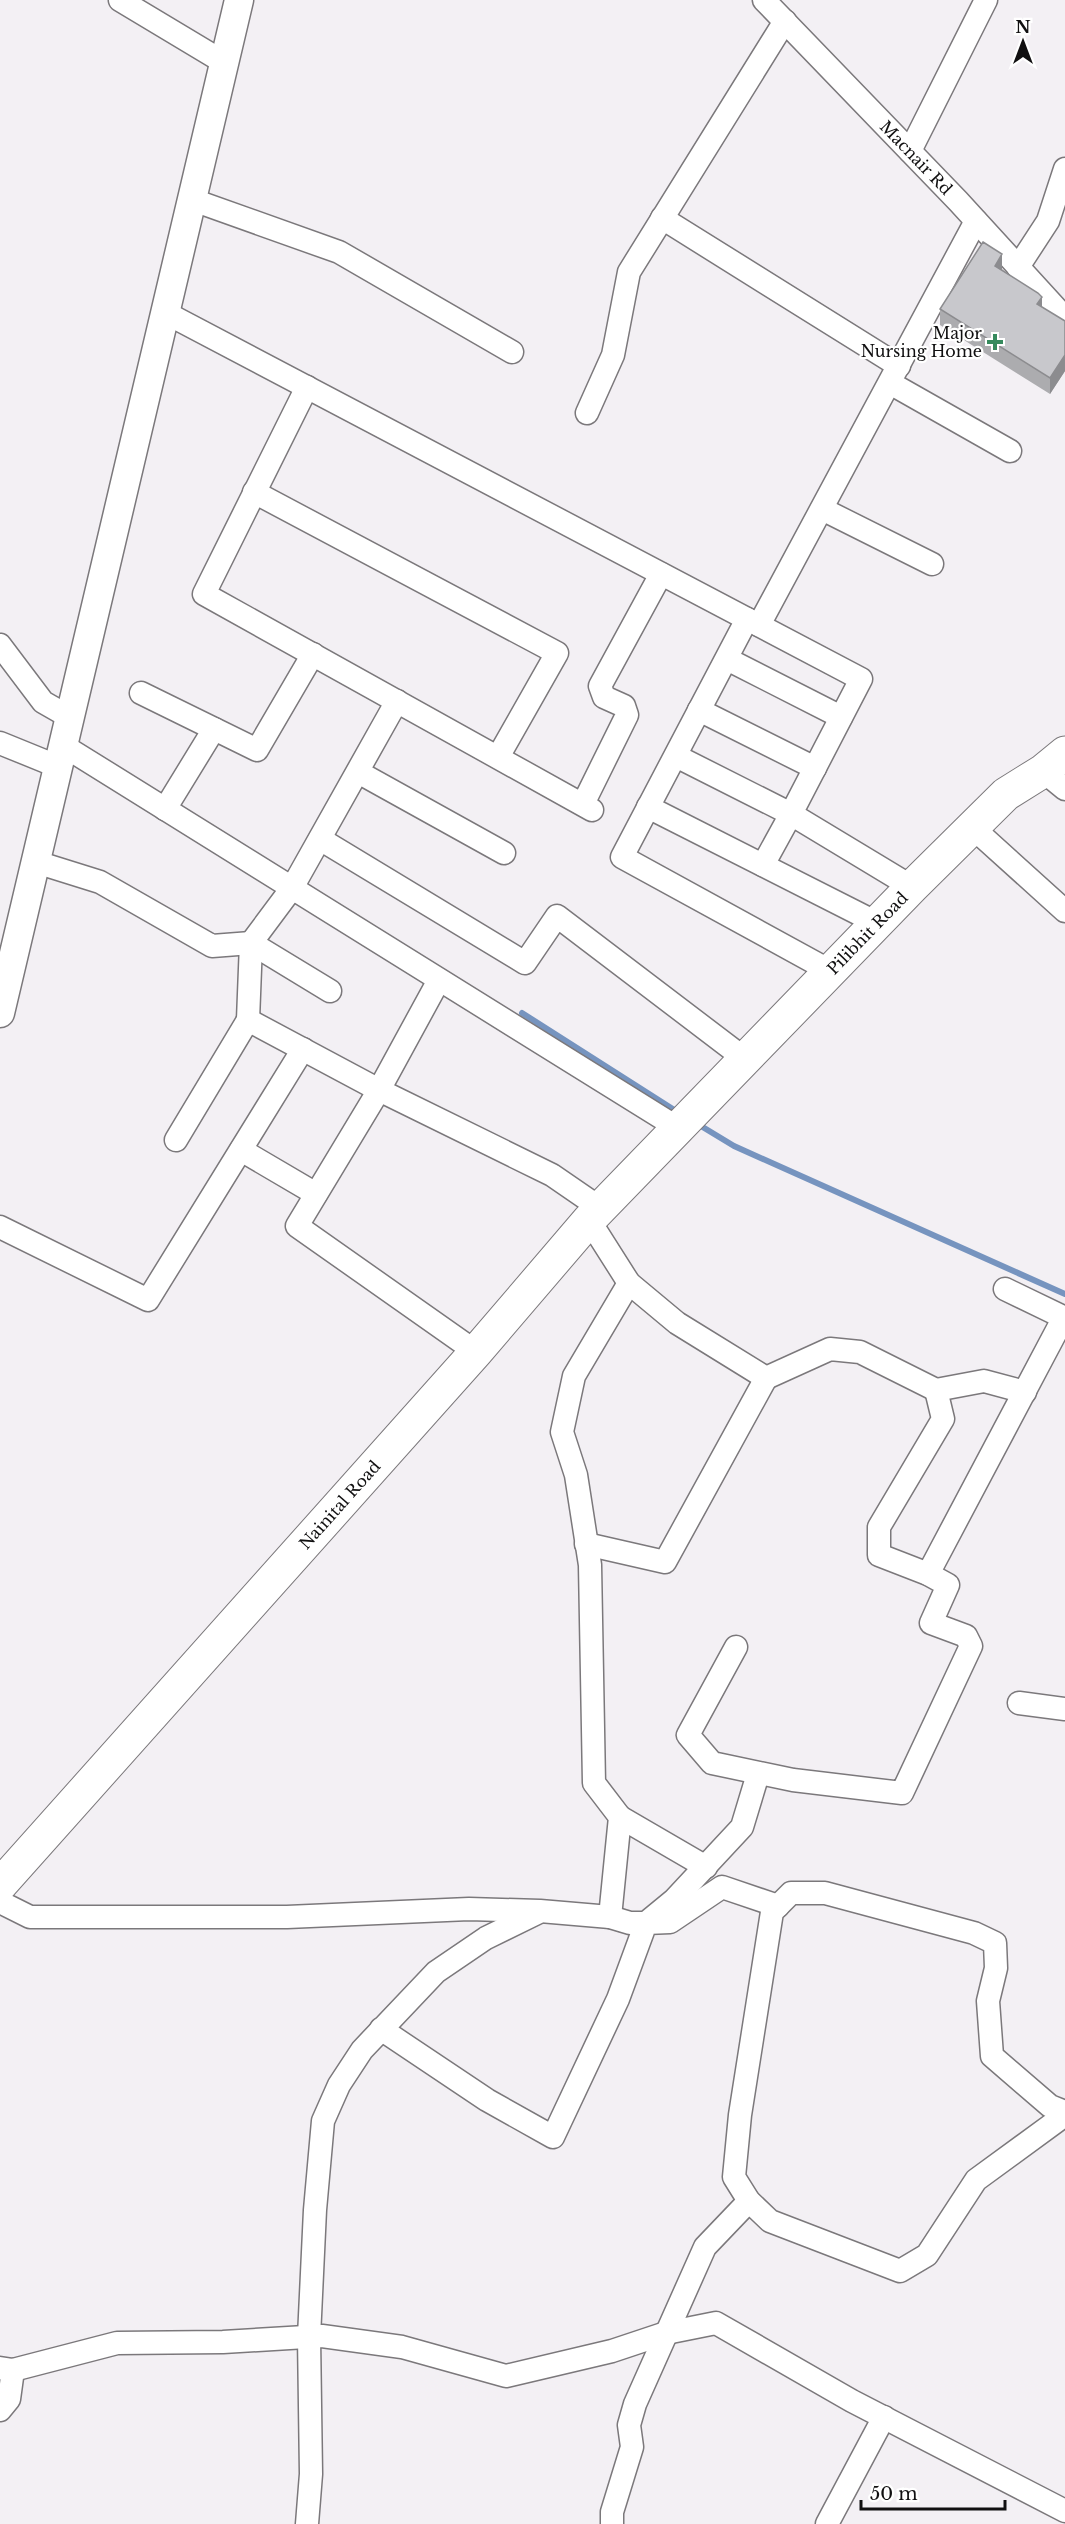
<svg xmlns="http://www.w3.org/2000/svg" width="1065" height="2524" viewBox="0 0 1065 2524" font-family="'Libre Baskerville',serif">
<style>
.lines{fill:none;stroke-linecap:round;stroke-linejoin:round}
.stream{stroke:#7694bf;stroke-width:6}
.minor-casing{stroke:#7b787b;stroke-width:25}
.major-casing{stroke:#7b787b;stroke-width:31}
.highway-casing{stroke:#7b787b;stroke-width:35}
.minor{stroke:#fff;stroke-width:22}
.major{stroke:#fff;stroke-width:28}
.highway{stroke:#fff;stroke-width:33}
.wall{fill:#acacaf}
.shaded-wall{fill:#8c8c8f}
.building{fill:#c8c8cc;stroke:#8c8c8f;stroke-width:1.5}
.poi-dot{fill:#368a5d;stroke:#fff;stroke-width:2}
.labels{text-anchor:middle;stroke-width:4.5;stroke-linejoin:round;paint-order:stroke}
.street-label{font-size:16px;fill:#111011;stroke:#fff}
.poi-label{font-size:16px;fill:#111011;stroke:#fff;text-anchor:end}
</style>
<rect width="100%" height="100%" fill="#f3f0f4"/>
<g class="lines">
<path class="stream" d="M522,1013L679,1113
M696,1123L734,1146L1065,1294"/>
<defs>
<g id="minor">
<path d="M120,0L225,63"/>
<path id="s1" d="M764,0L958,201L1065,318"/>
<path d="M910,151L986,0"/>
<path d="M193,200L339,252L512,352"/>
<path d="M662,218L899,366"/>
<path d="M1018,267L1048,221L1065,169"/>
<path d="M166,313L861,679L791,814L912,887"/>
<path d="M890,383L1010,451"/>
<path d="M307,387L204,594L592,810"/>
<path d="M587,413L613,355L629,272L785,21"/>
<path d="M254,492L557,653L498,757"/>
<path d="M822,509L932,564"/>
<path d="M747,619L622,857L830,971"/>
<path d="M759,625L976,221"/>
<path d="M0,645L43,702L71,718"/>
<path d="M727,659L841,717"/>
<path d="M141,693L257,750L313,654"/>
<path d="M699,710L815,768"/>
<path d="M0,743L59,767"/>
<path d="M64,746L678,1128"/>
<path d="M676,756L791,814L763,865"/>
<path d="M1043,771L1065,789"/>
<path d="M358,772L504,853"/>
<path d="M583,804L627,715L624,706L604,697L600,686L661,574"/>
<path d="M648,807L877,923"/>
<path d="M165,809L214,729"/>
<path d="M972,827L1065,911"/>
<path d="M320,839L525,963L557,916L745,1059"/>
<path d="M36,862L100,882L212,946L251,943L330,991"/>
<path d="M439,980L379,1090L297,1226L476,1352"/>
<path d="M248,1020L251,943L292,888L397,701"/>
<path d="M176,1140L248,1020L379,1090L552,1175L600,1208"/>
<path d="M241,1150L316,1194"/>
<path d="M589,1220L629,1283L677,1323L766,1378L830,1349L860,1352L936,1390L984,1381L1025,1392"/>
<path d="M0,1227L148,1300L303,1049"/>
<path d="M1005,1289L1065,1318"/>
<path d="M586,1544L665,1562L766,1378"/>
<path d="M928,1574L1064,1317"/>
<path d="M736,1647L688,1735L712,1763L793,1780L902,1793L971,1646L966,1636L931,1623L948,1585L928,1574L879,1555V1527L943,1419L936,1390"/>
<path d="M1019,1703L1065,1709"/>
<path d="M620,1817L706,1867"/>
<path d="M0,1902L30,1917H287L469,1909L540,1911L610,1917L630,1923H646L674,1900L742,1827L758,1774"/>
<path d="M610,1917L620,1817L594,1783L590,1565L576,1475L562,1432L574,1376L629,1283"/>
<path d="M381,2029L487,2100L553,2137L618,1999L646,1923L670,1922L722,1887L778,1906"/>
<path d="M1065,2112L1050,2106L992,2056L988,2001L996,1968L995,1943L974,1933L825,1893H791L772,1912L740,2115L734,2177L749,2201L770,2221L900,2271L927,2255L976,2180L1065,2115"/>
<path d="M0,2368L13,2370L117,2343L223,2342L322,2336L402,2347L506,2376L612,2351L666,2333L716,2323L852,2401L1065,2511"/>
<path d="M0,2410L9,2399L13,2370"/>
<path d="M307,2524L311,2474L309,2337L315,2210L323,2121L339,2085L362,2050L436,1972L486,1938L537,1913"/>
<path d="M612,2524V2512L632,2447L629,2425L635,2404L705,2247L749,2201"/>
<path d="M827,2524L884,2417"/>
</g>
<path id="major" d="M0,1013L239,0"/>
<g id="highway">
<path id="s2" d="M0,1885L476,1352L589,1220L912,887L1006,794L1043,771L1065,753"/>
</g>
</defs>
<use href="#minor" class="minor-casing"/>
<use href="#major" class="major-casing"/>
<use href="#highway" class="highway-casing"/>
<use href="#minor" class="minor"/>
<use href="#major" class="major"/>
<use href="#highway" class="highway"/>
</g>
<path class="wall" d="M1002,269L1042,307L1065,321V371L1050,394L940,325V309Z"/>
<path class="shaded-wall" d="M1002,254V269L995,281V266Z
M1042,297V313L1037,304Z
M1065,355V371L1050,394V378Z"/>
<path class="building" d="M983,242L1002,254L995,266L1038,293L1042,297L1037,304L1065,321V355L1050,378L940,309Z"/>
<path class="poi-dot" d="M992 333h6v6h6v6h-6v6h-6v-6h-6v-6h6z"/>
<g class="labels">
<g class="street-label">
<text dy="6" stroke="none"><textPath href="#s1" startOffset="219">Macnair Rd</textPath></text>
<text dy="6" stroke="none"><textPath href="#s2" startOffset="1288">Pilibhit Road</textPath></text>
<text dy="6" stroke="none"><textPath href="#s2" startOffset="510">Nainital Road</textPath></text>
</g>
<g class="poi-label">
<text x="982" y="339">Major<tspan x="982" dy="18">Nursing Home</tspan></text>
</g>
</g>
<g transform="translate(1023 42)" stroke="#ffffff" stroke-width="4.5" paint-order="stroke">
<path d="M0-4.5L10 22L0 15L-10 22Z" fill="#111011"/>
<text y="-9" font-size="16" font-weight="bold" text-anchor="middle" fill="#111011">N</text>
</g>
<path d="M861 2500v9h144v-9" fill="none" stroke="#111011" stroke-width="3"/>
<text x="870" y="2500" font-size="18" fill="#111011" stroke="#ffffff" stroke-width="4.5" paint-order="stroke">50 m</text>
</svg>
